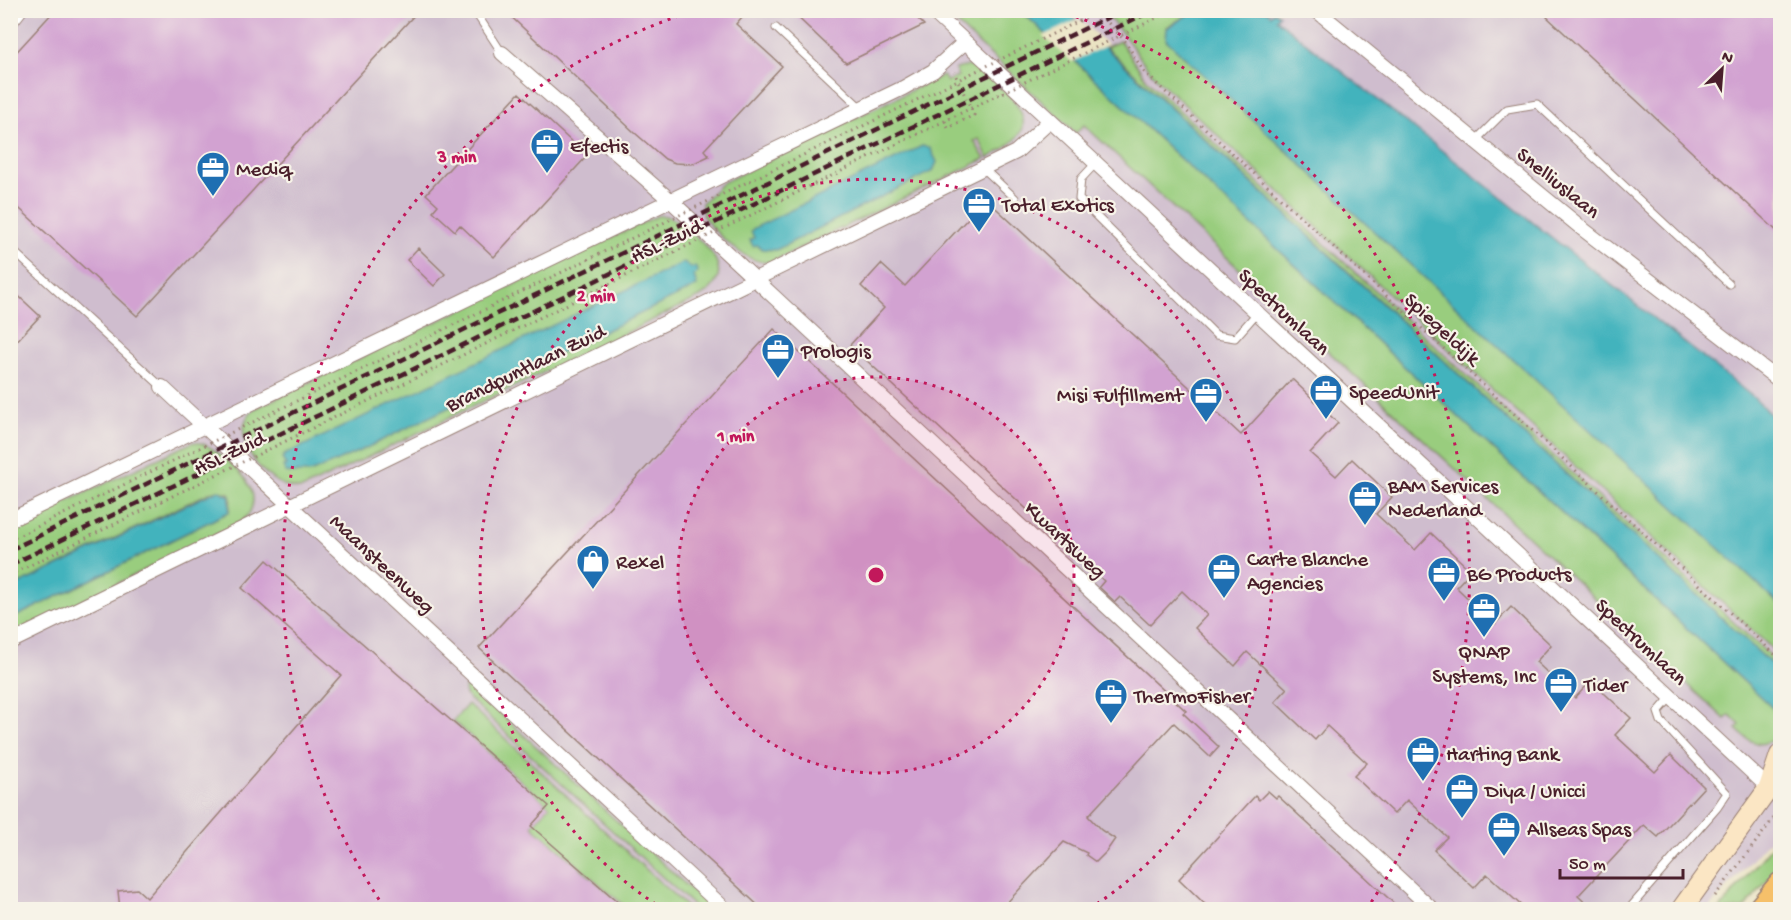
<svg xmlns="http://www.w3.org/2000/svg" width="1791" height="920" viewBox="0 0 1791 920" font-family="'Gochi Hand',sans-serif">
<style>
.industrial{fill:#cfbdce}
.green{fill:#99cd7e;stroke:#727654;stroke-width:1.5}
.water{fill:#43b3bd;stroke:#466974;stroke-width:1.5}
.pier{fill:#eae3c2}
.building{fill:#d2a2d1}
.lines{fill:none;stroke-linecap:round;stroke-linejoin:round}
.lane-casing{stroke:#9a8176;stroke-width:9}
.street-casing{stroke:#9a8176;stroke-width:16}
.secondary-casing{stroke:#9a8176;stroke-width:22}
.primary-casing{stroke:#9a8176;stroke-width:25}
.path{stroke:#9a8176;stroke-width:3;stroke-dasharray:1.5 4.5;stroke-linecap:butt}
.lane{stroke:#fff;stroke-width:7}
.street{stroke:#fff;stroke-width:14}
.secondary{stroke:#fbe6c4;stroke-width:20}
.primary{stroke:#f6c06b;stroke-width:22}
.rail{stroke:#4a1f2b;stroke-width:4.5;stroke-dasharray:9 4.5;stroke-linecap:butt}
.path-bridge{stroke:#9a8176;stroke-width:3;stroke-dasharray:1.5 4.5;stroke-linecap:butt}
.ring{fill:none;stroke:#c2185b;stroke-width:3;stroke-dasharray:3 6}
.labels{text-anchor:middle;stroke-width:4.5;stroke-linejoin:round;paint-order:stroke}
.poi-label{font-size:21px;fill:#4a1f2b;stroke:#f7f3e8;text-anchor:start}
.street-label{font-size:21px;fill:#4a1f2b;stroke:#f7f3e8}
.centre{fill:#c2185b;stroke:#f7f3e8;stroke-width:3}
.ring-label{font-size:18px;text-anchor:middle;font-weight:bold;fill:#c2185b;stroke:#f7f3e8;stroke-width:4.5;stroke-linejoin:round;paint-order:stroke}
</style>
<rect width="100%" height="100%" fill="#f7f3e8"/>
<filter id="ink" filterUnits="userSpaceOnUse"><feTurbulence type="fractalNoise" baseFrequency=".0167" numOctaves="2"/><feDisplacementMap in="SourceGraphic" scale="12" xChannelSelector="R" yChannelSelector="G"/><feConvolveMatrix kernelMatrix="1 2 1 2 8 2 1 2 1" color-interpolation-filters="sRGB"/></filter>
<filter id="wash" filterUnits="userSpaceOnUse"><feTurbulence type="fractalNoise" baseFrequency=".008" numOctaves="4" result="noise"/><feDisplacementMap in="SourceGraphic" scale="24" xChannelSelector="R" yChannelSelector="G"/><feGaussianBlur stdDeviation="1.35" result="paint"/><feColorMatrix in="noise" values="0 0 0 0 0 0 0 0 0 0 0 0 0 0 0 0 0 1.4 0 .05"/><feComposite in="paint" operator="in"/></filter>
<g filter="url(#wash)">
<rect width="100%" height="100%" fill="#eae3c2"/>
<path class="industrial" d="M10,11H1780V829L1707,910L11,909Z"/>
<path class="green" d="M943,11H1021L1780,715V735C1762,750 1751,744 1736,729L1740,725L1730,715L1725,719L1084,125L1076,133Z
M1101,11H1194L1167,27L1780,605V656L1157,79C1136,56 1125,30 1101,11Z
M1120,41L1147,80L1780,665V672L1106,47Z
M969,66C983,70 992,80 1003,90C1038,122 1025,139 988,158L979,139L974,141L985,159L771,262C748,266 716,234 703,216L702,203L722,183L943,75L947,82L958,76L955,69Z
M657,216C670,213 679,224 689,231C713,250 736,275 700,297L302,489C271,492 222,437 254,409Z
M193,442C205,442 213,449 222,456C244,473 269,500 240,523L11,636V619L229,512L231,499L229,493L213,491L11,588V528Z
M468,686L474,689L712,909H697L465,695V688Z
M468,704L689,909H628L532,826L549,806L453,721Z
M1780,836V866L1744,909L1719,910Z"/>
<path class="water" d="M1021,11H1066L1710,607L1780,672V715Z
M1194,11H1267L1271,15L1274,11L1279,15L1276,19L1753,397L1780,424V605L1166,40L1167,28Z
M922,146L930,148L937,162L933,171L776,250L762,249L757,245L753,246L750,240L754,238L751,231L754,228Z
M684,262L692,268L695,266L698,273L694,275L697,286L362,450L310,473H286L283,466L286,465L282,459L284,455Z
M218,490L230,496L229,512L11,619V588Z"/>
<path class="pier" d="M1079,19L1108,45L1072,62L1043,36Z"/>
<g id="blocks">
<path class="building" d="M55,10H419L137,316L10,200V59Z
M504,10H748L736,24L782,66L704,150L709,156L692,164L675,163L665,159L635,133Z
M790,10H909L924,25L846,63Z
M1553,10H1780V234L1547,17Z
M519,93L587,156L494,257L460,225L455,231L433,211L438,205L426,194Z
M986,199L1241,435L1292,379L1338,423L1310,453L1336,476L1352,459L1392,497L1376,514L1415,550L1431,533L1471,571L1456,587L1495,624L1511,607L1551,645L1536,662L1575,698L1591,681L1631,718L1615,735L1655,772L1671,755L1704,787L1658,837L1644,825L1578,896L1592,909H1525L1487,874L1474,888L1434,850L1447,837L1407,800L1394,814L1354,776L1367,763L1327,726L1315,740L1275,702L1287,689L1247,652L1235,666L1195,628L1207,615L1182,591L1150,625L1120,597L1115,602L1099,587L1104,581L850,345L884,308L861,286L881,264L905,286Z
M418,248L445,274L434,286L407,260Z
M10,288L40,316L10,348Z
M774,329L1186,711L1183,713L1219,747L1210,757L1174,723L1088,816L1101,830L1115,839L1106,852L1096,862L1086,855L1087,853L1064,842L1001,909H762L479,648Z
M267,560L549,806L531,826L626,909H120L118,891L137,889L147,898L341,675L242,588Z
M1268,791L1276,798L1278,796L1400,909H1210L1179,879L1255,796L1259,800Z"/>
</g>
</g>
<g filter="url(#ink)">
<use href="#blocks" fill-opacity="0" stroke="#9a8176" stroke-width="1.5"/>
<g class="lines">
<defs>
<path id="lane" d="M474,10L502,53
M10,28L24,10
M776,28L861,108
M1475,141L1507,109L1537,104L1729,284
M1096,163L1081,179L1079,199L1216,335L1235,338L1257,313
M983,168L1015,198
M10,248L162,387
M1772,373L1780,364
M1628,910L1717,808L1727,793L1661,721L1658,712L1671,697"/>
<path id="street" d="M931,10L1769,788
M1316,10L1584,230L1780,381
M502,53L670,200L1433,910
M162,387L726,910
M10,520L903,88L933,71L965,42
M10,642L1016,152L1050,121"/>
<path id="secondary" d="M1769,788L1780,755
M1681,910L1769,788L1780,779"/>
<path id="primary" d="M1758,910L1780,884"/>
</defs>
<use href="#lane" class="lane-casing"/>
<use href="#street" class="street-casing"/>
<use href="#secondary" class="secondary-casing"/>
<use href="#primary" class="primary-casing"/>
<path class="path" d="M1096,10L1125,41L1144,72L1780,659
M945,121L948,128L974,115L954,72
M1715,896L1780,810"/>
<use href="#lane" class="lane"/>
<use href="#street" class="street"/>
<use href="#secondary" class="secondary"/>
<use href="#primary" class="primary"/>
<path class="rail" d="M10,550L1123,10
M10,565L1153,10"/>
<path class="path-bridge" d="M10,540L1102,10
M10,575L1173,10"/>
</g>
</g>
<circle cx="876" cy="575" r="198" fill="#c2185b" fill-opacity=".12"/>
<g class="ring">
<circle cx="876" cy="575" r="198"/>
<path d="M663 909A396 396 0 1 1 1089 909"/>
<path d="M384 907A593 593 0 0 1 693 11M1059 11A593 593 0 0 1 1368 907"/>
</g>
<defs>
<symbol id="office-pin" viewBox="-11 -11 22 30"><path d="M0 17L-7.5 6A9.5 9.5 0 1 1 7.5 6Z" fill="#1f6fb2" stroke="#f7f3e8"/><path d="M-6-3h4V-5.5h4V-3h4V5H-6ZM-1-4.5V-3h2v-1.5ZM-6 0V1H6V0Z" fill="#fff"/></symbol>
<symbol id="shop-pin" viewBox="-11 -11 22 30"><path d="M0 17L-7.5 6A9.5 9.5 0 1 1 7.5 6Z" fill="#1f6fb2" stroke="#f7f3e8"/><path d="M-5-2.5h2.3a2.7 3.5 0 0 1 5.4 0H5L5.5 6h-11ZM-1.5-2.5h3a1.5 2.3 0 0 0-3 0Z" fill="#fff"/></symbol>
</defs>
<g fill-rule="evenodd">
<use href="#office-pin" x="528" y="126" width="38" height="52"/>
<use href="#office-pin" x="194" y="149" width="38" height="52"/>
<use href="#office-pin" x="960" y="185" width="38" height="52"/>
<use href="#office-pin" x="759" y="331" width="38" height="52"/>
<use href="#office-pin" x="1307" y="372" width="38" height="52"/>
<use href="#office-pin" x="1187" y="375" width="38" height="52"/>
<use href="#office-pin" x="1346" y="478" width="38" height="52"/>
<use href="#shop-pin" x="574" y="542" width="38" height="52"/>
<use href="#office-pin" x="1205" y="551" width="38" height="52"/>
<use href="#office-pin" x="1425" y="554" width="38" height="52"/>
<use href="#office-pin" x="1465" y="590" width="38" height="52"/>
<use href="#office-pin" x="1542" y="665" width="38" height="52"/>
<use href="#office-pin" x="1092" y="676" width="38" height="52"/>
<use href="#office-pin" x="1404" y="734" width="38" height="52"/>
<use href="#office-pin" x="1443" y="771" width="38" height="52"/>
<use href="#office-pin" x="1485" y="809" width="38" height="52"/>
</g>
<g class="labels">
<g class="poi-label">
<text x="570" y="152">Efectis</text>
<text x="236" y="175">Mediq</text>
<text x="1002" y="211">Total Exotics</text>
<text x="801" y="357">Prologis</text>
<text x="1349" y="398">SpeedUnit</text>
<text x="1183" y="401" text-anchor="end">Misi Fulfillment</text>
<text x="1388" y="492">BAM Services<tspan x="1388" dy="24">Nederland</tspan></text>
<text x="1247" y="565">Carte Blanche<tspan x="1247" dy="24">Agencies</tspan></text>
<text x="616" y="568">Rexel</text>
<text x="1467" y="580">BG Products</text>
<text x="1484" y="658" text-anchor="middle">QNAP<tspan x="1484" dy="24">Systems, Inc</tspan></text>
<text x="1584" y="691">Tider</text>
<text x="1134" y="702">ThermoFisher</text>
<text x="1446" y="760">Harting Bank</text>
<text x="1485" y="797">Diya / Unicci</text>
<text x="1527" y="835">Allseas Spas</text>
</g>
<g class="street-label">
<text transform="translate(1559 182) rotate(39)" y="7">Snelliuslaan</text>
<text transform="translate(666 240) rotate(-26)" y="7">HSL-Zuid</text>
<text transform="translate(1285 311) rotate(43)" y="7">Spectrumlaan</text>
<text transform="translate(1443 328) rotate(43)" y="7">Spiegeldijk</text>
<text transform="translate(525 367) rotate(-26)" y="7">Brandpuntlaan Zuid</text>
<text transform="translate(229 452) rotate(-26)" y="7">HSL-Zuid</text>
<text transform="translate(1066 539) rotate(43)" y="7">Kwartsweg</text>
<text transform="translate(383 563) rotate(43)" y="7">Maansteenweg</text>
<text transform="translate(1642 641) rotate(43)" y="7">Spectrumlaan</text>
</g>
</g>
<circle cx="876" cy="575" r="9" class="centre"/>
<g class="ring-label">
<text x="457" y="162">3 min</text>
<text x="596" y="301">2 min</text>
<text x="736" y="441">1 min</text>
</g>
<rect width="1791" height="920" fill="none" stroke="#f7f3e8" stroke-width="36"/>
<g transform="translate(1722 69) rotate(25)" stroke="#f7f3e8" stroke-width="4.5" paint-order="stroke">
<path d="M0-4.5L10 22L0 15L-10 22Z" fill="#4a1f2b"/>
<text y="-9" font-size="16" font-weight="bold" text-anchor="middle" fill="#4a1f2b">N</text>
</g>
<path d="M1560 869v9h123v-9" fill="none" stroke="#4a1f2b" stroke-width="3"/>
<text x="1569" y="869" font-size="18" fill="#4a1f2b" stroke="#f7f3e8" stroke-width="4.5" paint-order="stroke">50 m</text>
</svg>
